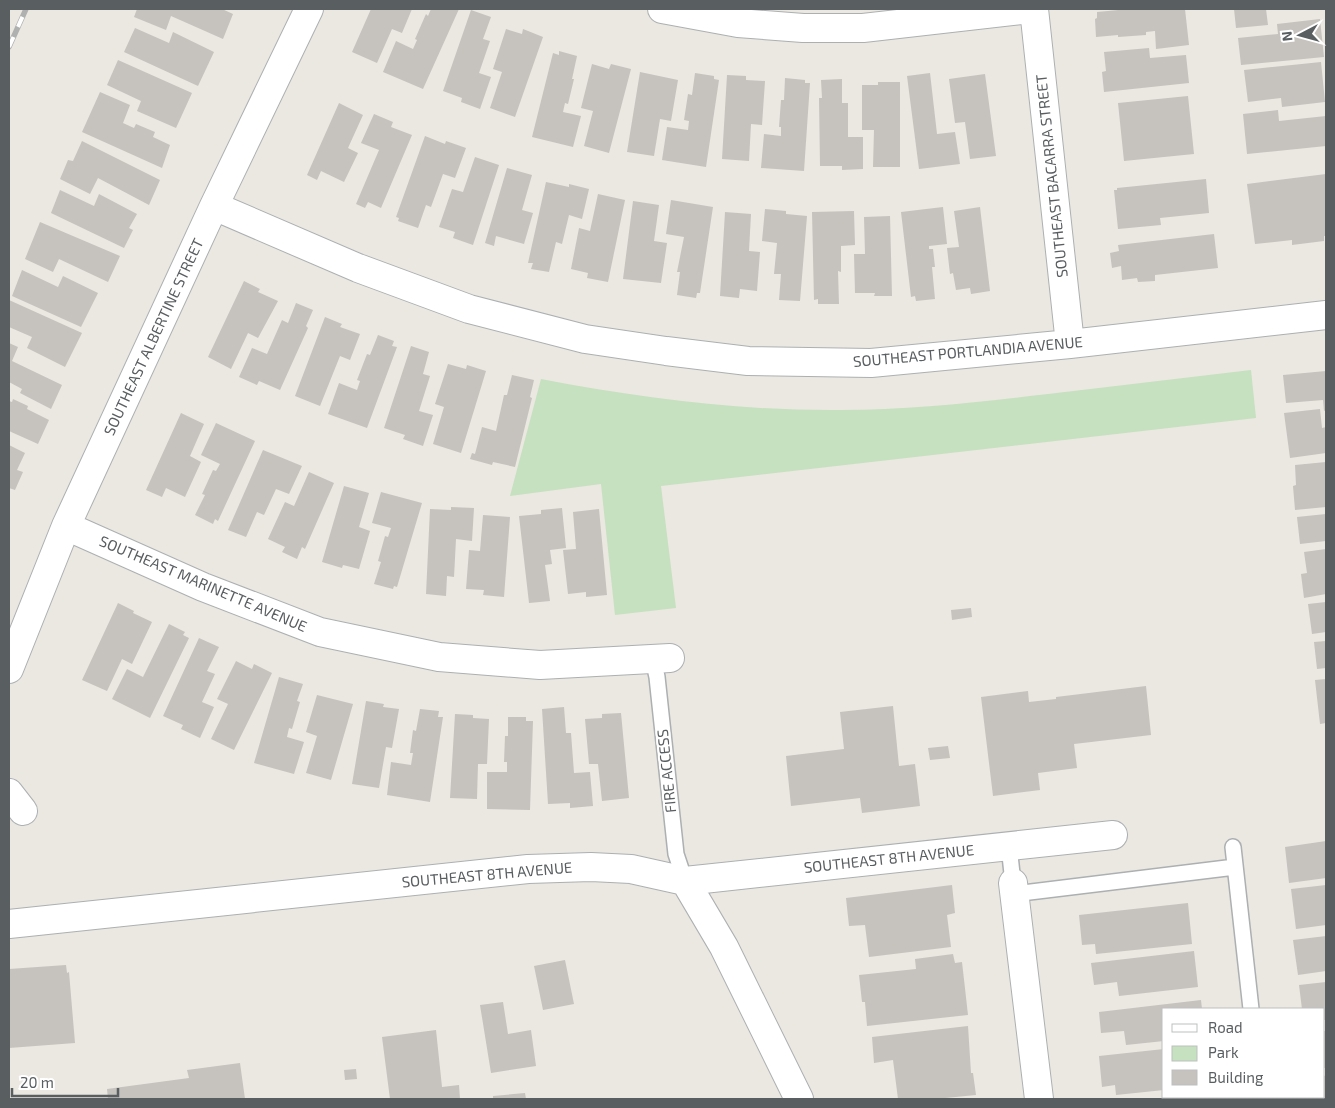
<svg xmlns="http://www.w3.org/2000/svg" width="1335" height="1108" viewBox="0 0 1335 1108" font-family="'Exo 2',sans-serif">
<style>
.green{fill:#c5e1bf}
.building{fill:#c6c2be}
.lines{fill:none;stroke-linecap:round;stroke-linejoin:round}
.lane-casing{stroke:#acb0b2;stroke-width:18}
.street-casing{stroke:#acb0b2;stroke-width:30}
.lane{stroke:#fff;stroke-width:15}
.street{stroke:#fff;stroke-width:28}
.rail-casing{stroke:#afb0b0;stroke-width:5.5}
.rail{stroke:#fff;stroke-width:4;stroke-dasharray:11;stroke-linecap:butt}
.labels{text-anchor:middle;stroke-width:4;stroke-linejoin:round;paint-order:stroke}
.street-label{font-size:15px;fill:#595e60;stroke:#fff}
</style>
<rect width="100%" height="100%" fill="#ebe7e1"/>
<path class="green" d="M1251,370L1256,418L661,486L676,608L615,615L601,484L510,496L541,379C640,398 739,411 841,410C910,410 979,402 1048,394C1116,386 1183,378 1251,370Z"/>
<path class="building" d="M137,9H222L233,14L223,39L171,16L166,30L134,17Z
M371,9H412L402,33L392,29L377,63L352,52Z
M431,9H459L423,89L383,72L396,41L413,49L417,40L415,39L426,14L428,16Z
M1129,9H1185L1189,45L1156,49L1155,31L1146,32V35L1118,37V35L1096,37L1095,19L1097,18V12Z
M1234,9H1266L1268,25L1236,28Z
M471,10L491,17L483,39L490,41L479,73L491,77L480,109L461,102L462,98L443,91Z
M1320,19L1324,57L1241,65L1238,38L1278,34L1277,24Z
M135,28L169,43L173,32L214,52L198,86L124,52Z
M506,29L522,34L523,29L543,37L515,117L490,108L502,72L493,69Z
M1149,48L1150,58L1186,55L1189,83L1104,92L1102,72L1106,71L1104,52Z
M559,51L577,56L572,79H574L568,104L565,103L563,112L581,116L573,147L532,137L553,53L559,55Z
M118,60L192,93L176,128L137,111L141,101L107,85Z
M1321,62L1325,102L1282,107L1281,98L1248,102L1244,70Z
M592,64L609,69L611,64L631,69L609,153L584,146L593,111L581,108Z
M640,72L678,80L671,121L660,119L654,156L627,152Z
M695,73L714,76V79L719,80L706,167L662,160L667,127L688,130L689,121L684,120L688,94L692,95Z
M930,73L937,134L955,132L960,164L919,169L907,76Z
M985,74L996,156L970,159L965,122L955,123L949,79Z
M727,75L746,76V80L765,81L762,125L751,124L749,161L722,159Z
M785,78L805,80V83H810L804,171L761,168L764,134L781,136V127H779L781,100H784Z
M842,79V103H848V137H863V169L842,170V166H820L819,98H822L821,80Z
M878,82H900V167H873L874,130H862V85H878Z
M100,92L130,105L123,123L134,128L136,124L155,132L153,137L170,145L162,168L82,132Z
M1188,96L1194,154L1124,161L1118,103Z
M339,103L363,115L348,148L358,153L344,182L321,171L317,180L307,175Z
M1278,110L1279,121L1326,116V146L1247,154L1243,114Z
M374,114L393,122L391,127L412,135L381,208L368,202L365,208L356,204L379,150L361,143Z
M425,136L445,144L446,141L466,148L455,178L443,174L431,207L426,205L418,228L398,221L399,218L396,217Z
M82,141L160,180L149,205L98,178L90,194L60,179L68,160L73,161Z
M475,157L499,165L473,245L453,238L455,232L439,227L452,189L463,192Z
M507,168L532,175L522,210L533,213L524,244L496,236L494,246L485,243Z
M1326,174V236H1324V241L1292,245V240L1255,244L1247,184Z
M1206,179L1209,213L1160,218L1161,225L1118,229L1114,190H1117V188Z
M546,182L569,187V184L589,189L582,219L569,215L562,244L556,242L549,272L531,269L533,263H528Z
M60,190L94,206L99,194L137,214L129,228L133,230L124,248L51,213Z
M598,194L625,200L608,282L587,278L588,273L571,269L579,228L590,231Z
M671,200L713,207L700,293H697L696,298L677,295L680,272H677L684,237L666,234Z
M633,201L659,205L654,241L667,243L661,283L623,279Z
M943,207L947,244L929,246V249H933L935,267H932L935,299L916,301L915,296L911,297L901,212Z
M980,207L990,291L971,294L970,288L956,290L953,273L950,274L947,248L959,247L954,211Z
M765,209L786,211V214L807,216L800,301L779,300L781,274H774L777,243L762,241Z
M854,211L855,245L841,246V272L838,271L839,304H818V299L814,300L812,212Z
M725,212L751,214L749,251L760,252L757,291L740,289L739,298L720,296Z
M890,216L892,296H874L875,293H855L854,254H865L864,217Z
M40,222L120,256L108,282L59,259L53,272L25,259Z
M1214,234L1218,268L1155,275V281L1138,282L1137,278L1122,280L1121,266L1112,268L1110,253L1119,251L1118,245Z
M22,270L58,287L63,276L98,293L81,327L12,296Z
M244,281L260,289L258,292L278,301L258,338L248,333L231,369L208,357Z
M9,300L82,333L65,367L27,348L32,337L9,327Z
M296,303L313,310L306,326L308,328L280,390L259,381L257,385L239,377L252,348L267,354L282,320L288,323Z
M325,317L342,324L340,327L360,334L350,360L340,356L320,406L295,396Z
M378,335L394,341L392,346L397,347L367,428L328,414L339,383L357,390L360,381L357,380L367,354L370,355Z
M9,343L18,347L12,361L62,385L51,409L20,393L22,389L9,382Z
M411,346L429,352L423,374L430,376L419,411L433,415L423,446L403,439L405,435L384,428Z
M448,364L466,369L467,365L486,371L461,453L433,444L444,407L435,404Z
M1326,371V410L1324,411L1323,400L1286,403L1283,375Z
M512,375L534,380L530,397L532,398L515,467L493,462L492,465L470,459L472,453L475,454L482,427L496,431L504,395H507Z
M13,399L28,406L27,409L49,420L38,444L9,431V401L12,402Z
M1320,409L1322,428L1326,427V453L1290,458L1284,413Z
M181,413L204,424L190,456L201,462L185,497L166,488L162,497L146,490Z
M216,423L255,441L218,521L215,519L213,524L195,515L205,495L202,494L213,470L216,471L220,464L201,455Z
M9,445L25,453L17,470L23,472L15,490L9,488Z
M263,450L302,466L289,494L276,489L264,515L257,512L246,537L228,530Z
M1326,462V507L1295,510L1293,486L1296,485L1295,465Z
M309,472L334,483L305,549L302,547L297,559L282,552L285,547L268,539L285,502L294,506Z
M344,486L369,493L359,527L370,531L359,569L343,565L342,568L322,562Z
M381,492L422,503L397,587L394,586L393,589L374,584L381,562L378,561L385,536L388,537L391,528L372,523Z
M451,507L474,508L472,541L456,539L454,577L447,576L446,596L426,594L430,509L451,510Z
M562,508L566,548L550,550L552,564L545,565L550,601L529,603L519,516L541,514V510Z
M599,509L607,595L586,597V592L568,594L563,550L576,549L573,512Z
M1326,514V541L1300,544L1297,517Z
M483,515L510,517L504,597L483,595L484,590L466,589L469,550L480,551Z
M1326,549V594L1304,598L1301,574L1307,573L1304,552Z
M1326,602V632L1312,634L1308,604Z
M118,603L134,611L133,613L152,622L132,664L122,659L107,691L82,680Z
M971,608L972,617L952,620L951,610Z
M169,624L185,632L183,635L189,638L150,718L112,699L127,669L143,677Z
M199,638L219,647L207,671L215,674L202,702L214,707L200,738L181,729L183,725L163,716Z
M1326,641V668L1317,669L1314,642Z
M236,661L252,669L254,664L272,673L234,750L211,739L228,704L217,699Z
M279,677L303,684L297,701L300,702L292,729L289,728L287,737L304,742L294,774L254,763Z
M1326,679V723L1320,724L1315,680Z
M1146,686L1151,735L1074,744L1077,768L1038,773L1040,790L993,796L981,697L1028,691L1029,702L1056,699V697Z
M317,695L353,704L331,780L306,773L317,736L306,732Z
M366,701L384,704L383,707L399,709L392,748L386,747L379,788L352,784Z
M893,706L899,766L915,764L920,806L862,813L860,798L791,806L786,756L844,749L840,712Z
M564,707L566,733H571L574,773L590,772L593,806L570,808V803L548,804L542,709Z
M420,709L439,711L438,717H443L430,802L387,795L391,762L411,765L413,753H410L413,730L416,731Z
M621,713L629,798L602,801L598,764H589L585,719L602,718V714Z
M455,714L473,715V718L489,719L487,764H478L477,799L450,798Z
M508,717H526V721H533L530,810L487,809V772H507V762H504L505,736H508Z
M948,746L950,758L930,760L928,748Z
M1326,841V878L1289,883L1285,847Z
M952,885L955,913L947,915L951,947L869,957L865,925L849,926L846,898Z
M1326,885V925L1296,929L1291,889Z
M1188,903L1192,944L1096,954L1095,944L1082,945L1079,915Z
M1326,936V971L1298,975L1293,940Z
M1194,951L1198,987L1119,996L1117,982L1094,985L1091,963Z
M953,954L955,963L962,962L968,1015L867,1026L865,1002H862L859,975L916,969L915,959Z
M565,960L574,1004L543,1010L534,966Z
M66,965L67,973L69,972L75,1043L9,1048V969Z
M1326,982V1020H1324V1009H1302L1299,985Z
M1201,1000L1202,1009H1164V1041L1126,1045L1124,1031L1101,1033L1099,1012Z
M503,1002L508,1034L531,1030L536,1066L491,1073L480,1005Z
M968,1026L971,1073H973L976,1095L935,1099H898L893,1060L874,1063L872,1037Z
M436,1030L442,1087L459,1085L460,1099H390L382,1037Z
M1324,1031H1326V1068H1324Z
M1164,1049V1090L1116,1095L1115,1085L1102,1087L1099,1056Z
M240,1063L245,1099H108L107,1089L189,1078L187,1070Z
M356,1069L357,1079L345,1080L344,1070Z
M1326,1075V1099H1311L1310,1097H1324V1076Z
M525,1093L526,1099H493V1096Z
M1188,1097H1216L1217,1099H1178Z"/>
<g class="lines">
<defs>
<path id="lane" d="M653,659L657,677L676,854L685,881
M1009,846L1013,883
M1233,847L1251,1009
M1014,894L1235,867
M1261,1097L1262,1099"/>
<path id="street" d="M662,9L738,23L803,28H863L1030,9
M1034,9L1070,344
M214,206L358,268L469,309L585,339L666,351L748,361L871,363L1070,344L1326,315
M66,526L203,587L320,632L439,657L540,665L670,658
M9,669L66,526L214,206L309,9
M9,793L23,811
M685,881L724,947L799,1099
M1013,883L1039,1099
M9,924L528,869L591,867L631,869L685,881L1113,835"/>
</defs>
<use href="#lane" class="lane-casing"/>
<use href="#street" class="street-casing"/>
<use href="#lane" class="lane"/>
<use href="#street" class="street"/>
<defs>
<path id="rail" d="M9,47L26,9"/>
</defs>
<use href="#rail" class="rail-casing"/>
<use href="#rail" class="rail"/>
</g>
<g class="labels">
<g class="street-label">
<text transform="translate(1052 176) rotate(-96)" y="5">SOUTHEAST BACARRA STREET</text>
<text transform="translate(154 337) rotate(-65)" y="5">SOUTHEAST ALBERTINE STREET</text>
<text transform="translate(968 352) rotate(-5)" y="5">SOUTHEAST PORTLANDIA AVENUE</text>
<text transform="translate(203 584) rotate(23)" y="5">SOUTHEAST MARINETTE AVENUE</text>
<text transform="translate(667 771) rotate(-96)" y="5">FIRE ACCESS</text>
<text transform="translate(889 859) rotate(-6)" y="5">SOUTHEAST 8TH AVENUE</text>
<text transform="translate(487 875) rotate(-5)" y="5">SOUTHEAST 8TH AVENUE</text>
</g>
</g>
<rect width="1335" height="1108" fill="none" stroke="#595e60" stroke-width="20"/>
<rect x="1162" y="1008" width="162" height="90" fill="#ffffff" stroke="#bdbfbf"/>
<rect x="1172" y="1024" width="25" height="8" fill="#ffffff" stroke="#bdbfbf"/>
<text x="1208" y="1033" font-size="15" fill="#595e60">Road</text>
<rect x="1172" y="1046" width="25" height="15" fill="#c5e1bf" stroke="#bdbfbf"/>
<text x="1208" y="1058" font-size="15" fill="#595e60">Park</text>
<rect x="1172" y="1070" width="25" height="15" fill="#c6c2be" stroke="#bdbfbf"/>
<text x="1208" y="1083" font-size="15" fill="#595e60">Building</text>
<g transform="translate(1300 35) rotate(264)" stroke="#ffffff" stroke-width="4" paint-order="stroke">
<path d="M0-4L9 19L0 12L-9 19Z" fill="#595e60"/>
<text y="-8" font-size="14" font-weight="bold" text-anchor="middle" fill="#595e60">N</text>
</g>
<path d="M12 1088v8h106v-8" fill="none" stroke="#595e60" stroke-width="2.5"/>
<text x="20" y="1088" font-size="15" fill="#595e60" stroke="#ffffff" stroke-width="4" paint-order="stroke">20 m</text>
</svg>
